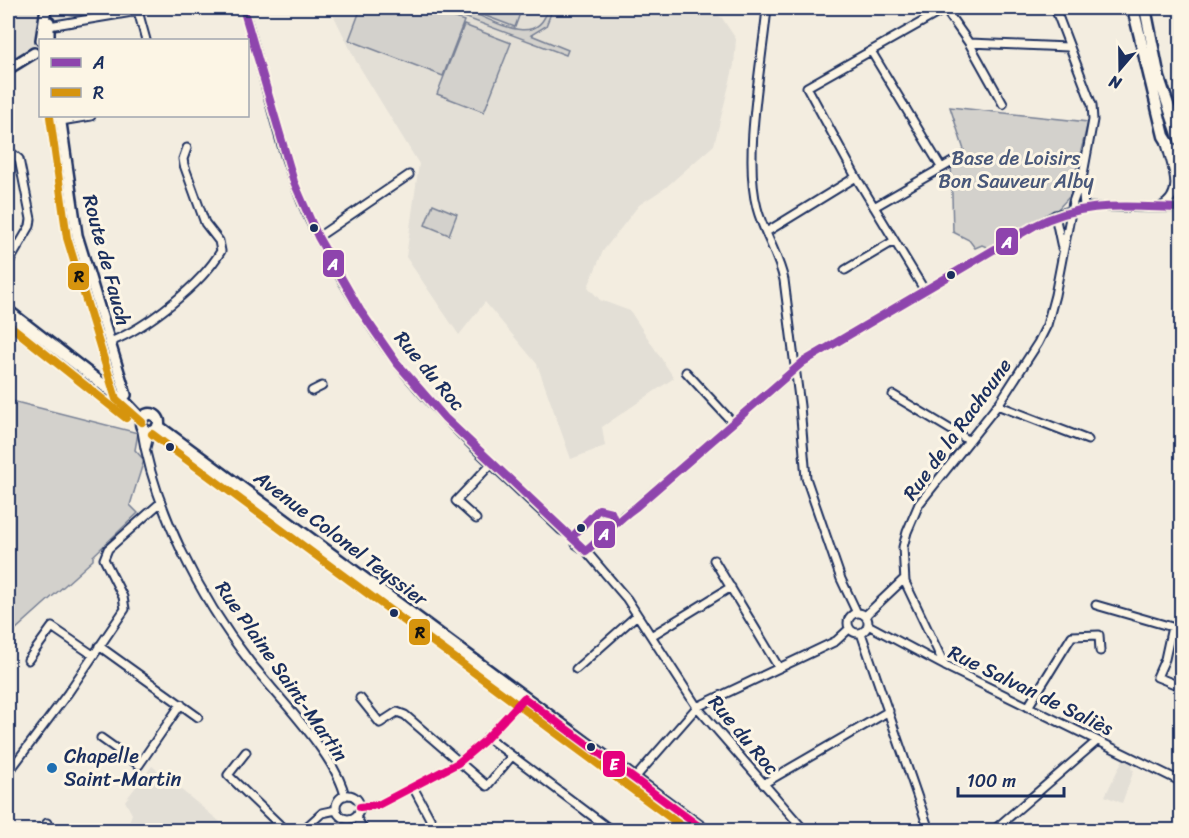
<svg xmlns="http://www.w3.org/2000/svg" width="1189" height="838" viewBox="0 0 1189 838" font-family="Sriracha,sans-serif">
<style>
.built{fill:#e3dfd6}
.green{fill:#d3d1cc;stroke:#778095;stroke-width:1.5}
.lines{fill:none;stroke-linecap:round;stroke-linejoin:round}
.minor-casing{stroke:#1b2f5e;stroke-width:11}
.tertiary-casing{stroke:#1b2f5e;stroke-width:14}
.secondary-casing{stroke:#1b2f5e;stroke-width:15}
.minor{stroke:#fcf5e5;stroke-width:7}
.tertiary{stroke:#fcf5e5;stroke-width:9}
.secondary{stroke:#fcf5e5;stroke-width:10}
.bus-1-casing{stroke:#fcf5e5;stroke-width:12}
.bus-2-casing{stroke:#fcf5e5;stroke-width:12}
.bus-3-casing{stroke:#fcf5e5;stroke-width:12}
.bus-1{stroke:#8e44ad;stroke-width:8}
.bus-2{stroke:#d6940e;stroke-width:8}
.bus-3{stroke:#e5007d;stroke-width:8}
.bus-dot{fill:#1b2f5e;stroke:#fcf5e5;stroke-width:2}
.poi-dot{fill:#1f6fb2;stroke:#fcf5e5;stroke-width:2}
.labels{text-anchor:middle;stroke-width:6;stroke-linejoin:round;paint-order:stroke}
.park-label{font-size:20px;fill:#49587a;stroke:#fcf5e5}
.street-label{font-size:20px;fill:#1b2f5e;stroke:#fcf5e5}
.poi-label{font-size:20px;fill:#1b2f5e;stroke:#fcf5e5;text-anchor:start}
.line-badge{stroke:#fcf5e5;stroke-width:2}
.badge-label{font-size:16px;text-anchor:middle;font-weight:bold;fill:#fff}
.pale-badge-label{font-size:16px;text-anchor:middle;font-weight:bold;fill:#111}
</style>
<rect width="100%" height="100%" fill="#f3ede0"/>
<filter id="ink" filterUnits="userSpaceOnUse"><feTurbulence type="fractalNoise" baseFrequency=".0167" numOctaves="2"/><feDisplacementMap in="SourceGraphic" scale="12" xChannelSelector="R" yChannelSelector="G"/><feConvolveMatrix kernelMatrix="1 2 1 2 8 2 1 2 1" color-interpolation-filters="sRGB"/></filter>
<g filter="url(#ink)">
<path class="built" d="M8,8H136L135,14L55,29L8,64Z
M330,8H707L722,18L736,39L734,65L714,145L665,188L639,205L603,251L588,287L600,300L630,311L674,378L602,427L605,446L571,459L537,364L485,302L459,335L406,257L419,164L356,61Z
M1123,759L1133,764L1131,769L1134,770L1122,803L1105,796Z
M152,766L230,830H126L132,814L125,801Z"/>
<path class="green" d="M361,8H428L464,21L443,76L349,40Z
M440,8C446,7 454,6 459,8C485,14 537,54 548,8H553L546,26L531,35L568,50L566,55Z
M471,8H522L515,27L470,10Z
M464,25L511,43L484,112L437,94Z
M950,107L1088,122L1070,196L1057,210L989,248L982,245L975,248L969,240L953,232L951,159L964,150Z
M433,204L457,214L449,235L425,225Z
M8,400L138,433L135,450L144,460L130,505L138,513L93,556V560L15,630L8,625Z"/>
<g class="lines">
<defs>
<path id="minor" d="M243,8C268,83 280,166 318,237C344,286 374,336 409,378C455,433 510,481 561,530L573,536L576,544L586,551L627,599L697,707L804,830
M767,8C762,63 743,156 757,208C763,232 778,253 784,280L800,406L806,478L841,579L857,613
M49,26L138,11L146,40
M969,43L1068,47
M871,51L941,167
M61,121L91,116
M8,150L19,159L31,219L30,226L8,264
M1082,180L1084,207
M874,207L952,162
M1160,207C1186,195 1171,165 1166,144
M1055,215L1062,248
M768,231L856,177
M318,237L409,175
M845,270L894,241
M925,291L856,177L807,87L945,9L969,43L1003,104
M110,342C146,328 201,285 221,251L219,241L205,223L184,165L183,159L187,148
M686,372L733,423
M312,391L322,386
M893,395L968,440
M997,405L1088,440
M141,426C153,507 200,598 250,662C276,695 336,755 345,796
M146,448L150,432
M476,519L456,501L491,464
M573,536L599,509L611,512L615,522
M586,551L608,533L615,522L636,507L803,362L1034,226L1055,215L1084,207L1182,208
M714,560L779,668
M1096,605L1172,627L1165,659L1157,677L1182,687
M848 623a10 10 0 1 1 20 0a10 10 0 1 1-20 0Z
M865,616L904,579
M868,625L945,666L1182,782
M861,633L929,830
M651,636L731,587
M99,646L198,717
M28,660L52,627L93,655
M945,666L905,582L903,547L907,532L919,504L1000,402L1038,343L1047,325L1055,295L1073,202L1083,174L1093,120L1092,105L1055,8
M576,669L637,615
M360,698L380,723L397,712L405,715L487,786L512,756
M1028,707L1072,636L1099,635L1100,651
M487,737L611,830
M101,738L139,765L181,704
M246,752L228,775L285,830
M8,773L68,693L125,609L123,597L104,559L108,549L160,503
M634,779L697,707L836,641L849,629
M763,784L889,711
M413,787L436,830
M336 807a12 12 0 1 1 24 0a12 12 0 1 1-24 0Z
M360,807L378,805L458,763L483,742L524,698
M356,817L364,830
M41,830L47,823
M303,830L322,813L336,810
M994,830L1097,741"/>
<path id="tertiary" d="M41,40L46,8
M49,40V22
M8,69L34,53
M60,116L77,235L126,395"/>
<path id="secondary" d="M1133,8L1164,136L1182,165
M1145,8L1159,78L1182,146
M8,311L124,401L141,419
M141 423a9 9 0 1 1 18 0a9 9 0 1 1-18 0Z
M158,426L704,830"/>
</defs>
<use href="#minor" class="minor-casing"/>
<use href="#tertiary" class="tertiary-casing"/>
<use href="#secondary" class="secondary-casing"/>
<use href="#minor" class="minor"/>
<use href="#tertiary" class="tertiary"/>
<use href="#secondary" class="secondary"/>
<defs>
<path id="bus-1" d="M243,8L294,182L318,237L360,310L396,362L445,418L586,551C604,536 617,520 636,507L803,362L1034,226C1084,200 1127,207 1182,208
M573,536L599,509L611,512L615,522"/>
<path id="bus-2" d="M50,117L67,238L116,399L142,422
M8,324L126,418
M152,434L687,830"/>
<path id="bus-3" d="M524,698L704,830
M360,807L378,805L458,763L483,742L524,698"/>
</defs>
<use href="#bus-1" class="bus-1-casing"/>
<use href="#bus-2" class="bus-2-casing"/>
<use href="#bus-3" class="bus-3-casing"/>
<use href="#bus-1" class="bus-1"/>
<use href="#bus-2" class="bus-2"/>
<use href="#bus-3" class="bus-3"/>
</g>
</g>
<g class="bus-dot">
<circle cx="314" cy="228" r="5"/>
<circle cx="951" cy="275" r="5"/>
<circle cx="170" cy="447" r="5"/>
<circle cx="581" cy="528" r="5"/>
<circle cx="394" cy="613" r="5"/>
<circle cx="591" cy="747" r="5"/>
</g>
<circle class="poi-dot" cx="52" cy="768" r="6"/>
<g class="labels">
<g class="park-label">
<text x="1016" y="165">Base de Loisirs<tspan x="1016" dy="23">Bon Sauveur Alby</tspan></text>
</g>
<g class="street-label">
<text transform="translate(107 260) rotate(75)" y="7">Route de Fauch</text>
<text transform="translate(430 371) rotate(50)" y="7">Rue du Roc</text>
<text transform="translate(957 429) rotate(-54)" y="7">Rue de la Rachoune</text>
<text transform="translate(341 538) rotate(37)" y="7">Avenue Colonel Teyssier</text>
<text transform="translate(282 671) rotate(55)" y="7">Rue Plaine Saint-Martin</text>
<text transform="translate(1031 690) rotate(26)" y="7">Rue Salvan de Saliès</text>
<text transform="translate(744 735) rotate(50)" y="7">Rue du Roc</text>
</g>
<g class="poi-label">
<text x="64" y="763">Chapelle<tspan x="64" dy="23">Saint-Martin</tspan></text>
</g>
</g>
<g class="line-badge">
<rect x="995" y="227" width="24" height="29" rx="6" fill="#8e44ad"/>
<rect x="322" y="249" width="23" height="29" rx="6" fill="#8e44ad"/>
<rect x="67" y="262" width="23" height="29" rx="6" fill="#d6940e"/>
<rect x="593" y="520" width="23" height="29" rx="6" fill="#8e44ad"/>
<rect x="408" y="618" width="23" height="28" rx="6" fill="#d6940e"/>
<rect x="602" y="750" width="24" height="28" rx="6" fill="#e5007d"/>
</g>
<g class="badge-label">
<text x="1007" y="248">A</text>
<text x="333" y="270">A</text>
<text x="604" y="540">A</text>
<text x="614" y="770">E</text>
</g>
<g class="pale-badge-label">
<text x="79" y="282">R</text>
<text x="420" y="638">R</text>
</g>
<rect width="1189" height="838" fill="none" stroke="#fcf5e5" stroke-width="30"/>
<rect x="15" y="15" width="1159" height="808" fill="none" stroke="#1b2f5e" stroke-width="2" filter="url(#ink)"/>
<rect x="39" y="39" width="210" height="78" fill="#fcf5e5" stroke="#a2a6af" stroke-width="1.5"/>
<rect x="51" y="58" width="30" height="9" fill="#8e44ad" stroke="#a2a6af" stroke-width="1.5"/>
<text x="93" y="69" font-size="18" fill="#1b2f5e">A</text>
<rect x="51" y="88" width="30" height="9" fill="#d6940e" stroke="#a2a6af" stroke-width="1.5"/>
<text x="93" y="99" font-size="18" fill="#1b2f5e">R</text>
<g transform="translate(1120 69) rotate(200)" stroke="#fcf5e5" stroke-width="4.5" paint-order="stroke">
<path d="M0-4.5L10 22L0 15L-10 22Z" fill="#1b2f5e"/>
<text y="-9" font-size="16" font-weight="bold" text-anchor="middle" fill="#1b2f5e">N</text>
</g>
<path d="M958 787v9h106v-9" fill="none" stroke="#1b2f5e" stroke-width="3"/>
<text x="967" y="787" font-size="18" fill="#1b2f5e" stroke="#fcf5e5" stroke-width="4.5" paint-order="stroke">100 m</text>
</svg>
